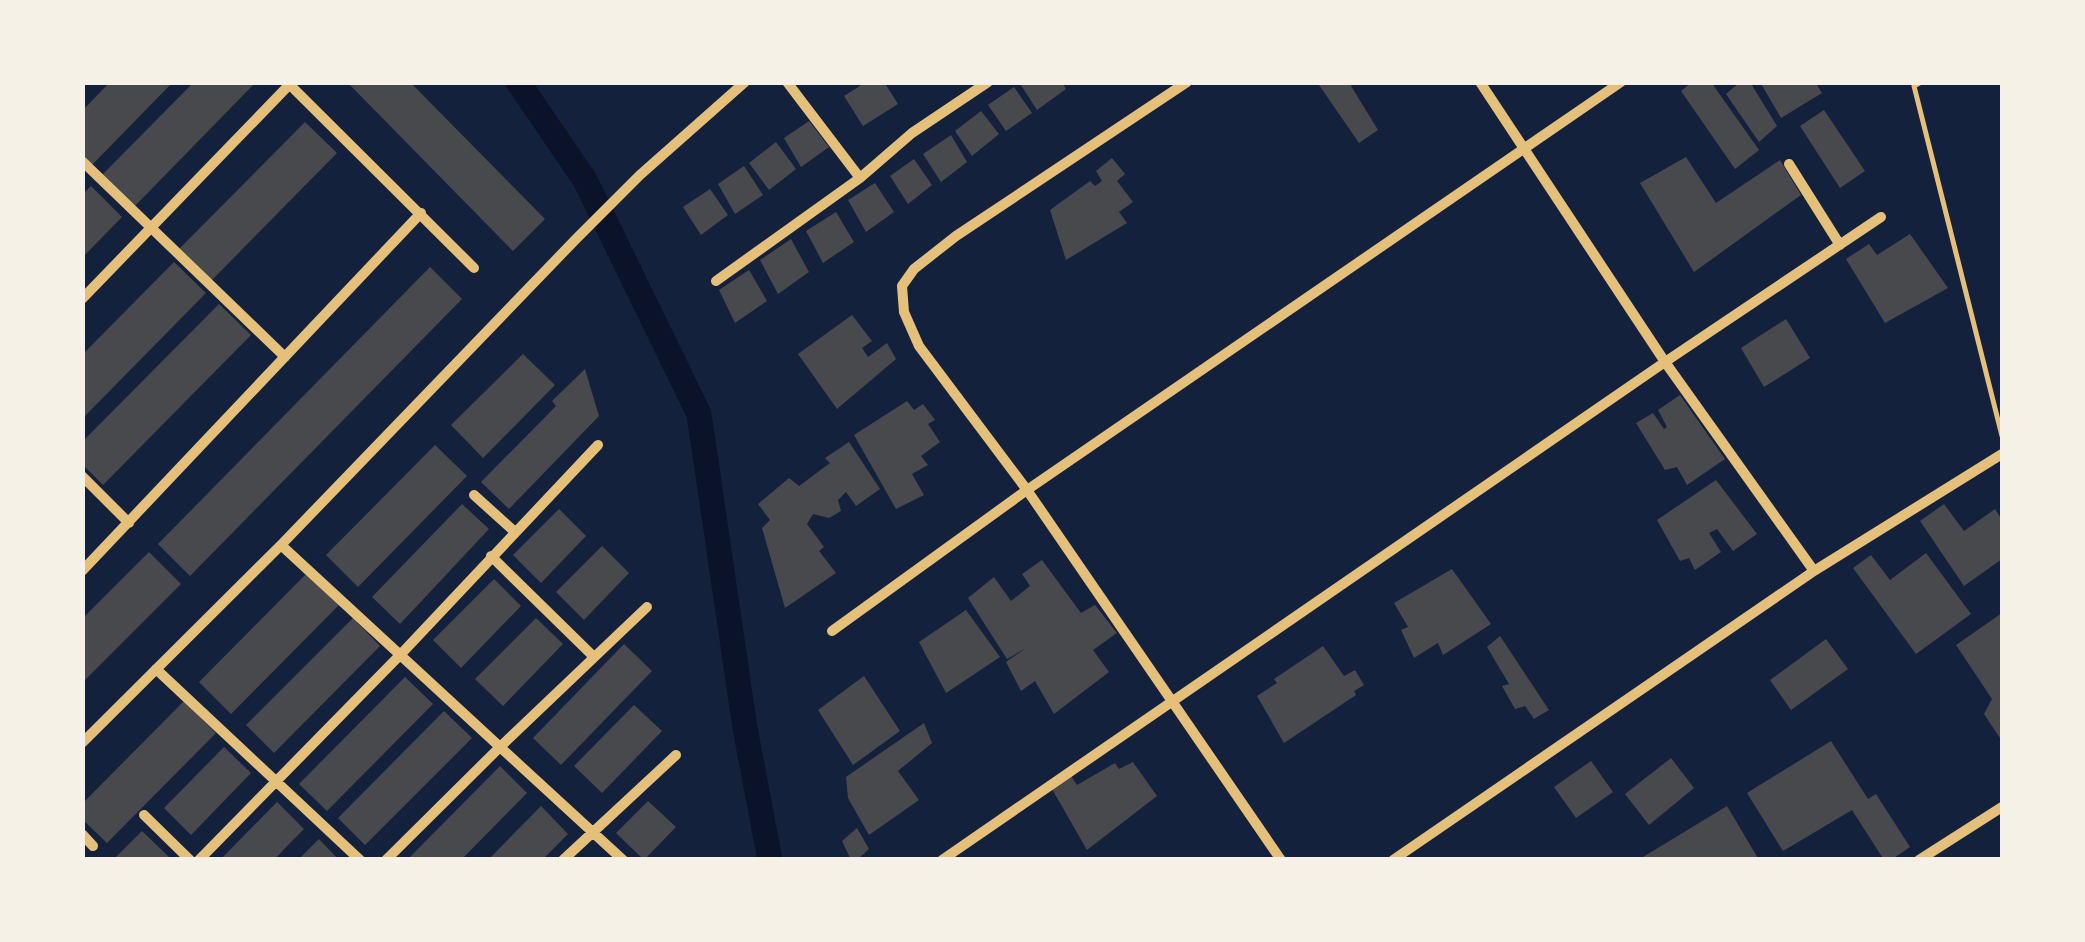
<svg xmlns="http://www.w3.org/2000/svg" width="2085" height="942" viewBox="0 0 2085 942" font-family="Raleway,sans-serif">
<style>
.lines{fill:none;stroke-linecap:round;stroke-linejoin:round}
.canal{stroke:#0b132b;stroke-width:25}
.building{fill:#48494c}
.path{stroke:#e5c07b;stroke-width:5}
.minor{stroke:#e5c07b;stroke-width:10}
</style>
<rect width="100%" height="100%" fill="#14213d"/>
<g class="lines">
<path class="canal" d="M518,82L585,180L699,414L745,728L770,860"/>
</g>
<path class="building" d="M110,82H173L91,166L82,158V111Z
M194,82H256L133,208L101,176Z
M347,82H410L545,219L513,251Z
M866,82H884L898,104L863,126L844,96Z
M1019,82H1062L1066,89L1037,110Z
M1317,82H1356L1351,86L1378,130L1359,143Z
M1692,82H1711L1759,150L1735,169L1681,91Z
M1740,82H1750L1777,126L1759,142L1726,94Z
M1760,82H1815L1822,93L1781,118Z
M1014,87L1032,113L1006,131L988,105Z
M1824,110L1865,171L1840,188L1800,126Z
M981,111L999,134L972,156L955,131Z
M809,121L829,147L801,167L784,138Z
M305,122L337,153L211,281L179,249Z
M951,135L967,162L941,182L923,154Z
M776,142L796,169L769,190L749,163Z
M1686,157L1716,203L1780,160L1801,195L1694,272L1640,183Z
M1112,158L1125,174L1117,181L1133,202L1119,212L1127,223L1066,260L1050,210L1090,181L1095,186L1102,181L1096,171Z
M914,159L932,185L908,204L890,176Z
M744,166L763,195L735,214L718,184Z
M875,183L894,212L866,232L848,200Z
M91,186L122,217L82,258V195Z
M710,189L728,215L701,235L683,207Z
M836,212L854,242L823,263L806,231Z
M1910,234L1948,288L1885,323L1846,259L1869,244L1877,255Z
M791,239L809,272L778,294L760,260Z
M174,262L206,293L82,419V355Z
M430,267L462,299L190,576L158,544Z
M749,270L767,301L735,323L719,290Z
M219,304L251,335L103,485L82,464V442Z
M852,315L872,341L862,348L868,357L887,343L896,359L837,409L798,354Z
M1786,319L1810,358L1764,387L1741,348Z
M523,354L555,385L483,458L451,425Z
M585,369L599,416L509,509L481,482L556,406L552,401Z
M1680,395L1725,459L1687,485L1677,467L1665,470L1636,423L1653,413L1664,429L1667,427L1658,410Z
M907,401L914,410L923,404L935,420L928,424L940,442L921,456L928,465L912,474L924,495L896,509L854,435Z
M849,442L880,489L856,506L846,492L838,500L841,511L829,518L813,514L807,524L824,547L819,551L836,573L785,608L762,528L770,520L758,504L789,478L799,486L830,463L825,458Z
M435,445L467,476L358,587L326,555Z
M1716,480L1757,534L1733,551L1717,529L1709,533L1721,552L1695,570L1689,558L1680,561L1657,520Z
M462,504L489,529L400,624L372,597Z
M1944,504L1964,531L1995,509L2002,520V559L1964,586L1920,521Z
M559,509L586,536L541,583L513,555Z
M602,546L629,573L584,620L556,592Z
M149,552L181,584L82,683V619Z
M1926,553L1971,614L1916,654L1853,568L1871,555L1890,580Z
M1042,560L1081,613L1095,605L1117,633L1093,650L1109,672L1054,714L1035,681L1021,691L1006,662L1026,648L1007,659L968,598L994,577L1011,601L1030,586L1022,574Z
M1452,569L1491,624L1443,655L1438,643L1414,658L1401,630L1408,627L1394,603Z
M308,572L340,604L231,714L199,682Z
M494,579L521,606L461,668L433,640Z
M966,610L1000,657L946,693L919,642Z
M2002,613V741L1984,714L1992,699L1956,645Z
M353,618L380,646L274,753L246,725Z
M536,618L563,644L503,706L475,679Z
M1500,636L1549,710L1534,719L1525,706L1515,709L1502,686L1509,684L1487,647Z
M1826,639L1848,669L1791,710L1770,680Z
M624,644L652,671L561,765L533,738Z
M1323,646L1344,676L1355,670L1364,685L1354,691L1356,695L1284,743L1257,696L1277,683L1274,679Z
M864,676L900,731L853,765L818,710Z
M405,677L433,704L327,811L299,784Z
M184,701L216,733L107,843L82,819V804Z
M634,705L662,731L602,793L574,766Z
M444,711L472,738L365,845L338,818Z
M924,723L932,743L898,771L919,800L869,835L848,798L846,777Z
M1831,741L1868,799L1876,794L1910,847L1891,860H1884L1852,810L1783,851L1747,793Z
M224,747L251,773L191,835L164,808Z
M1671,758L1694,788L1649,825L1625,794Z
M1591,761L1613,792L1576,818L1554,787Z
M1133,762L1157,796L1087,850L1052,789L1071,776L1077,785L1115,763L1119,769Z
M500,766L527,793L461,860H407Z
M648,801L676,827L644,860L616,833Z
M277,802L304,829L290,843L274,860H220Z
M541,806L568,834L542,860H488Z
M1727,806L1759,860H1638Z
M857,828L869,849L857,860H851L842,841Z
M142,831L169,857L167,860H113Z
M319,839L339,860H298Z"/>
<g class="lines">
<path class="path" d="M1921,82L1914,86L2002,436"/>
<path class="minor" d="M287,82L474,268
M787,82L860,178
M1187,82L956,236L914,269L902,286L904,312L919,346L1027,490L1281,860
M1480,82L1665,362L1814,571
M82,161L285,357
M1789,164L1840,245
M716,281L860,178L912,133L988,82
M82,299L289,85
M82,476L129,523
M474,495L515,532
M281,545L500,747L386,860
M491,556L593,656
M82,571L421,213
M832,631L1027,490L1621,82
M156,669L360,860
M82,743L281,545L576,239L640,175L745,82
M144,815L190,860
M82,834L93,846
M199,860L402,653L598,445
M563,860L676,755
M623,860L500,747L647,607
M942,860L1665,362L1881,217
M1393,860L1814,571L2002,454
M1919,860L2002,807"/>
</g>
<rect width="2085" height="942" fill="none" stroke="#f6f1e7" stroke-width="170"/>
</svg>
